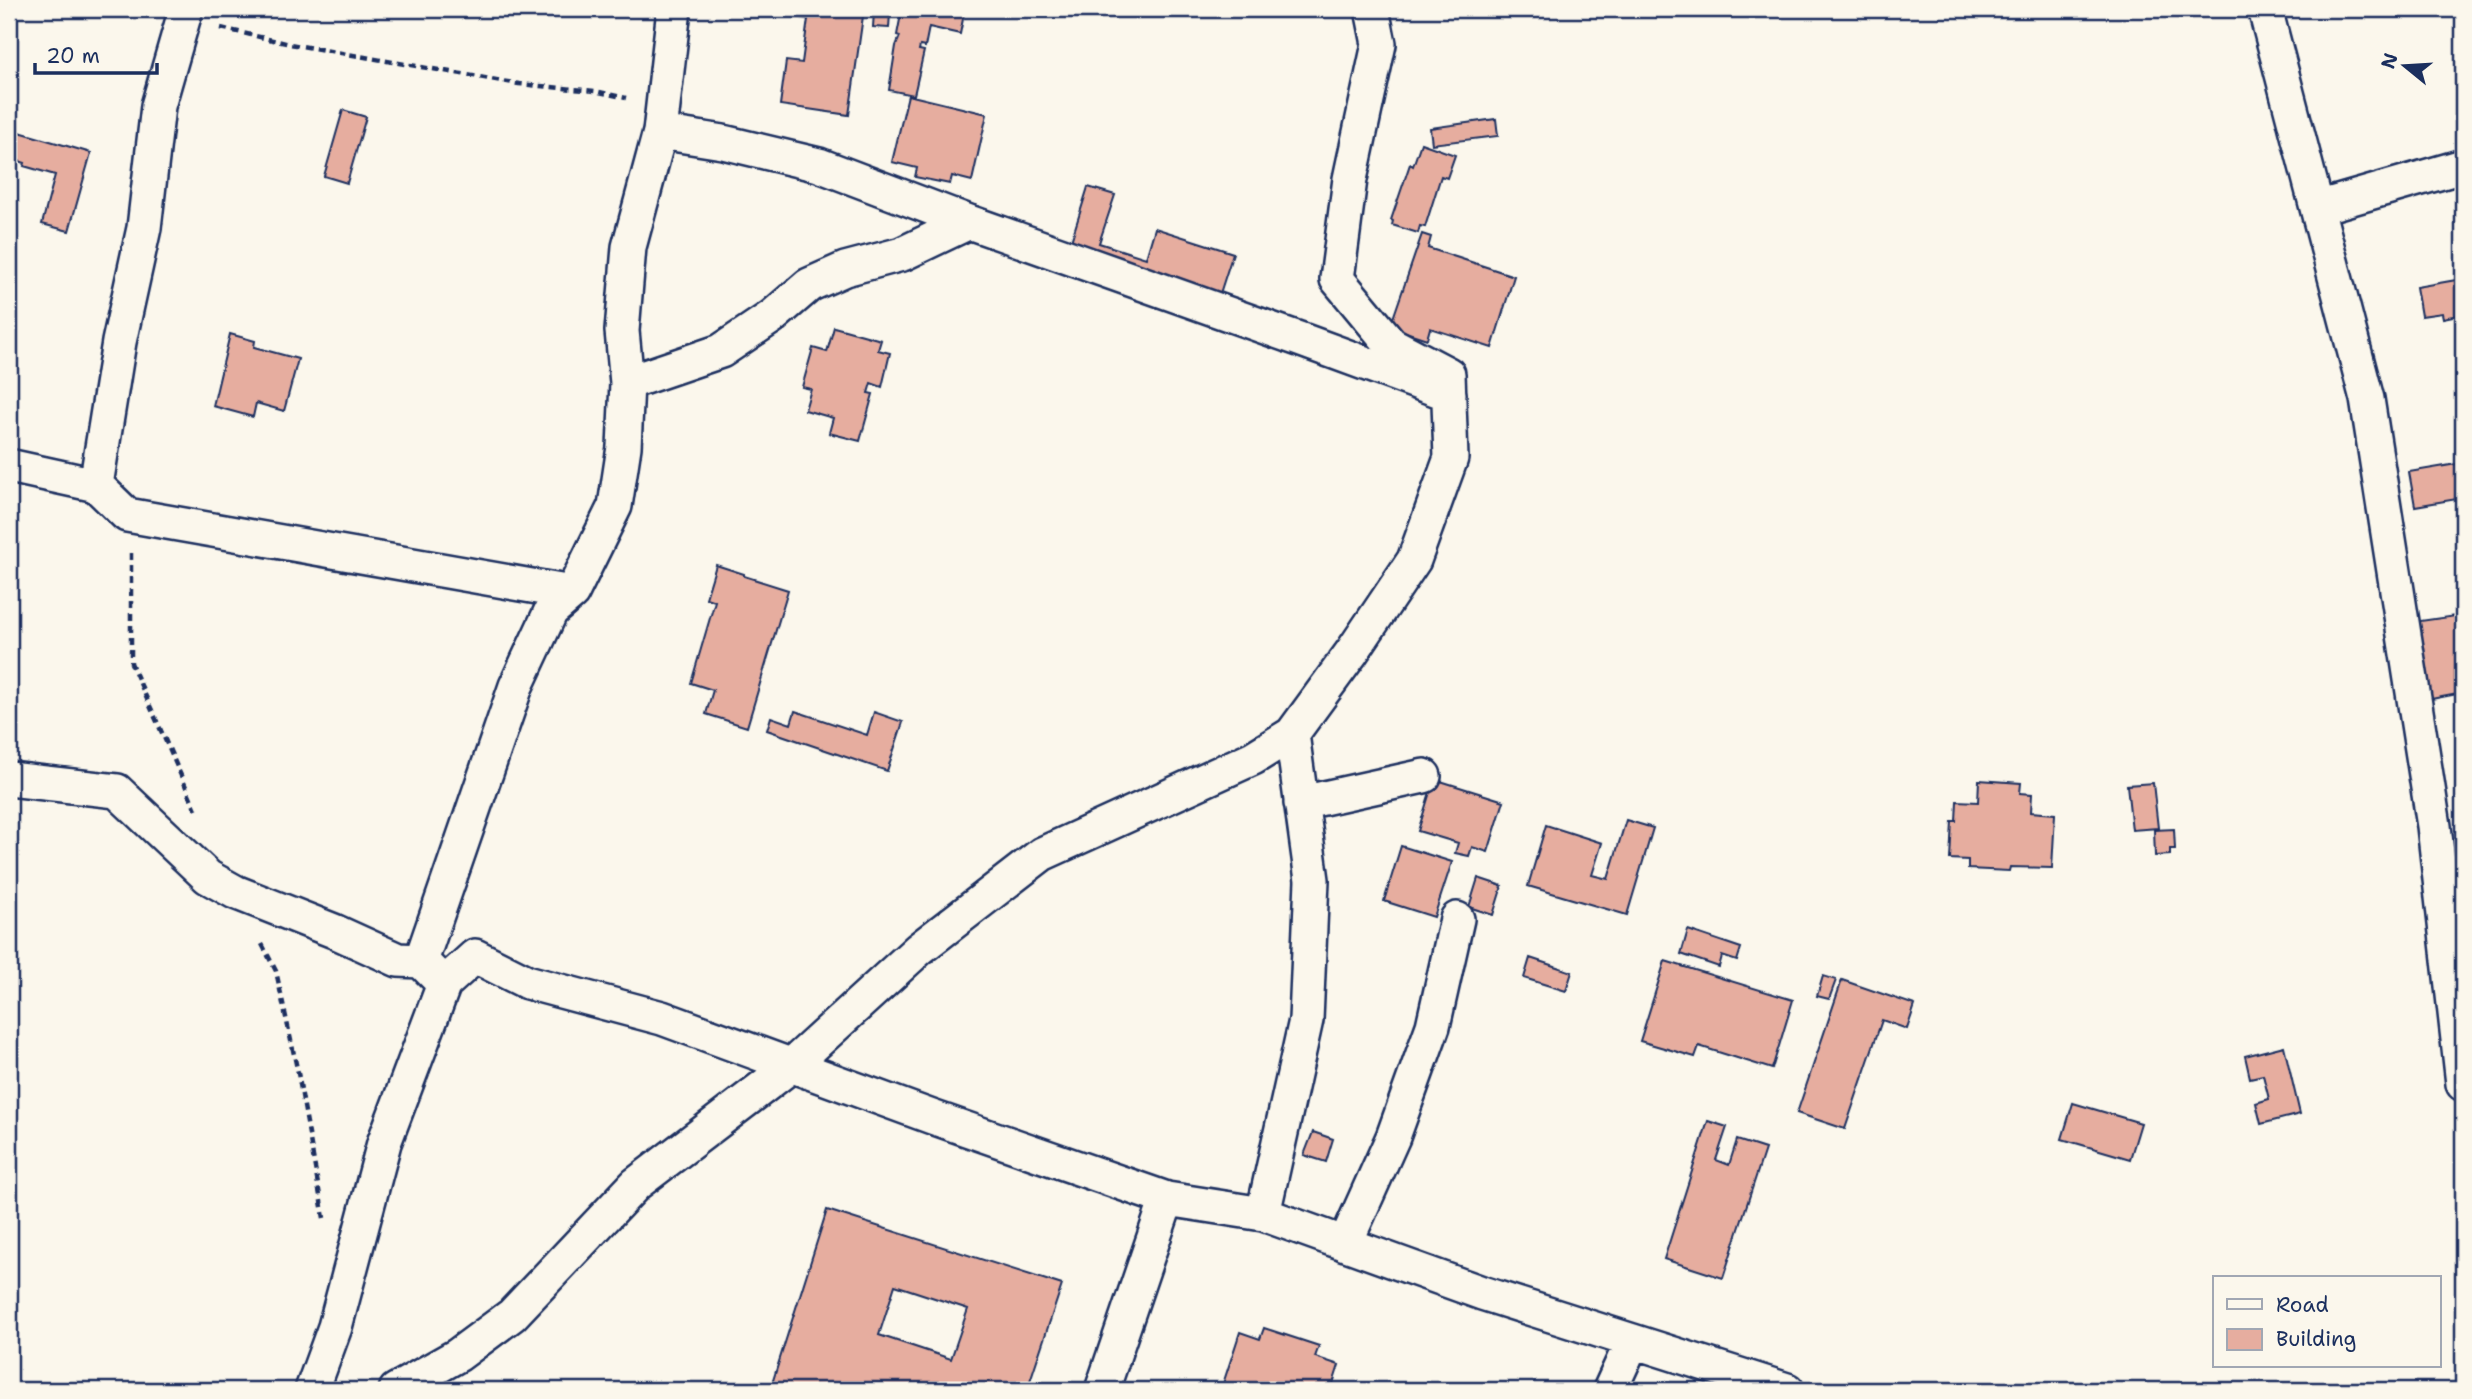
<svg xmlns="http://www.w3.org/2000/svg" width="2472" height="1399" viewBox="0 0 2472 1399" font-family="'Shantell Sans',sans-serif">
<style>
.building{fill:#e6ad9f;stroke:#1b2f5e;stroke-width:2;fill-rule:evenodd}
.lines{fill:none;stroke-linecap:round;stroke-linejoin:round}
.street-casing{stroke:#1b2f5e;stroke-width:38}
.path{stroke:#1b2f5e;stroke-width:4.5;stroke-dasharray:7 5;stroke-linecap:butt}
.street{stroke:#fbf7ec;stroke-width:33}
</style>
<rect width="100%" height="100%" fill="#fbf7ec"/>
<filter id="ink" filterUnits="userSpaceOnUse"><feTurbulence type="fractalNoise" baseFrequency=".0143" numOctaves="2"/><feDisplacementMap in="SourceGraphic" scale="14" xChannelSelector="R" yChannelSelector="G"/><feConvolveMatrix kernelMatrix="1 2 1 2 8 2 1 2 1" color-interpolation-filters="sRGB"/></filter>
<g filter="url(#ink)">
<path class="building" d="M794,9H864L849,115L780,105L786,61L802,63L808,19L793,17Z
M902,9H965L960,34L929,27L925,47L920,46L919,50L924,51L914,95L889,90L896,46L900,36L897,35Z
M874,12L890,13L889,28L873,27Z
M908,95L987,114L972,181L952,176L950,184L915,177L917,168L892,162Z
M343,110L366,117L347,183L324,176Z
M1496,119L1498,136L1432,144L1430,128Z
M9,129L91,153L69,231L42,224L55,175L24,166L25,163L9,158Z
M1421,143L1455,155L1447,178L1441,176L1425,227L1420,226L1418,233L1392,225L1393,221L1391,220L1410,164L1413,166Z
M1088,187L1115,195L1099,243L1146,258L1155,228L1233,253L1214,312L1064,264Z
M1422,234L1431,237L1428,248L1514,276L1492,348L1430,328L1427,339L1390,327Z
M2462,279L2463,314L2443,318L2442,313L2421,316L2416,287Z
M834,327L881,340L878,350L890,353L882,387L871,383L868,393L873,394L860,441L829,433L833,418L805,410L811,389L802,387L813,348L827,352Z
M230,334L255,341L254,347L298,359L284,411L256,403L253,417L213,406Z
M2463,463V498L2415,506L2409,472Z
M716,565L744,574V576L788,590L747,727L706,714L713,690L691,683L715,601L706,598Z
M2463,615V693L2426,700L2413,622Z
M795,711L867,735L874,712L903,722L887,771L767,730L771,717L791,724Z
M1434,779L1504,801L1488,852L1472,847L1469,856L1455,853L1458,843L1418,831Z
M1979,780L2021,783L2020,793L2032,794L2031,812L2055,814L2052,868L2010,867L2009,871L1968,869V860L1950,859L1952,821H1956L1957,801L1978,802Z
M2153,783L2158,828L2132,830L2127,785Z
M1626,820L1653,828L1627,915L1528,886L1546,825L1602,843L1592,875L1608,879Z
M2174,829L2175,849H2170V855L2155,856L2154,830Z
M1401,846L1452,862L1434,917L1384,901Z
M1478,878L1502,886L1493,915L1469,907Z
M1688,930L1741,948L1737,961L1722,956L1719,967L1681,954Z
M1530,958L1572,972L1566,991L1524,978Z
M1665,961L1793,1000L1772,1069L1699,1046L1695,1057L1640,1041Z
M1823,976L1836,980L1829,999L1817,996Z
M1842,980L1915,1005L1907,1029L1882,1020L1845,1129L1797,1113Z
M2284,1046L2300,1114L2261,1124L2256,1103L2269,1099L2263,1075L2250,1078L2245,1056Z
M2073,1103L2141,1123L2130,1159L2062,1139Z
M1708,1121L1727,1127L1716,1160L1729,1165L1737,1140L1765,1149L1723,1278L1664,1259Z
M1313,1132L1333,1139L1326,1162L1304,1155Z
M827,1210L1062,1285L1027,1390L1013,1388V1390H876L859,1385L857,1390H770ZM895,1285L968,1309L951,1359L879,1335Z
M1264,1328L1319,1346L1315,1357L1339,1365L1331,1390H1221L1240,1332L1260,1339Z"/>
<g class="lines">
<defs>
<path id="street" d="M2265,9L2367,399L2434,826L2463,1084
M660,132L723,142L819,165L969,222L1299,339L1449,394
M2317,208L2463,166
M627,383L721,351L773,316L809,285L845,269L902,254L969,222
M9,466L96,485L127,515L572,593
M96,485L119,342L144,228L158,106L186,9
M9,779L117,791L208,877L235,892L334,931L398,960L421,961L444,984L475,956L527,982L662,1018L932,1117L1167,1199L1263,1214L1482,1293L1787,1390
M1301,803L1424,776
M421,961L516,686L551,611L572,593L615,506L624,447L627,383L622,331L629,247L660,132L674,9
M1263,1214L1306,1020L1312,880L1292,734
M1345,1244L1393,1137L1433,1026L1457,919
M312,1390L335,1327L384,1143L444,984
M396,1390L458,1355L512,1315L636,1184L792,1065L919,949L1042,854L1253,758L1292,734L1352,652L1414,560L1451,458L1448,374L1391,344L1337,279L1350,179L1379,44L1372,9
M1102,1390L1167,1199
M1610,1390L1632,1342"/>
</defs>
<use href="#street" class="street-casing"/>
<path class="path" d="M221,28L290,44L519,84L595,91L626,98
M131,553V663L198,814
M262,944L276,971L298,1073L324,1218"/>
<use href="#street" class="street"/>
</g>
</g>
<rect width="2472" height="1399" fill="none" stroke="#fbf7ec" stroke-width="35"/>
<rect x="18" y="18" width="2437" height="1364" fill="none" stroke="#1b2f5e" stroke-width="2.5" filter="url(#ink)"/>
<rect x="2213" y="1276" width="228" height="91" fill="#fbf7ec" stroke="#a1a7b3" stroke-width="2"/>
<rect x="2227" y="1299" width="35" height="10" fill="#fbf7ec" stroke="#a1a7b3" stroke-width="2"/>
<text x="2276" y="1312" font-size="21" fill="#1b2f5e">Road</text>
<rect x="2227" y="1329" width="35" height="21" fill="#e6ad9f" stroke="#a1a7b3" stroke-width="2"/>
<text x="2276" y="1346" font-size="21" fill="#1b2f5e">Building</text>
<g transform="translate(2405 66) rotate(288)" stroke="#fbf7ec" stroke-width="5" paint-order="stroke">
<path d="M0-5L12 26L0 18L-12 26Z" fill="#1b2f5e"/>
<text y="-10" font-size="19" font-weight="bold" text-anchor="middle" fill="#1b2f5e">N</text>
</g>
<path d="M35 63v10h122v-10" fill="none" stroke="#1b2f5e" stroke-width="3.5"/>
<text x="46" y="63" font-size="21" fill="#1b2f5e" stroke="#fbf7ec" stroke-width="5" paint-order="stroke">20 m</text>
</svg>
